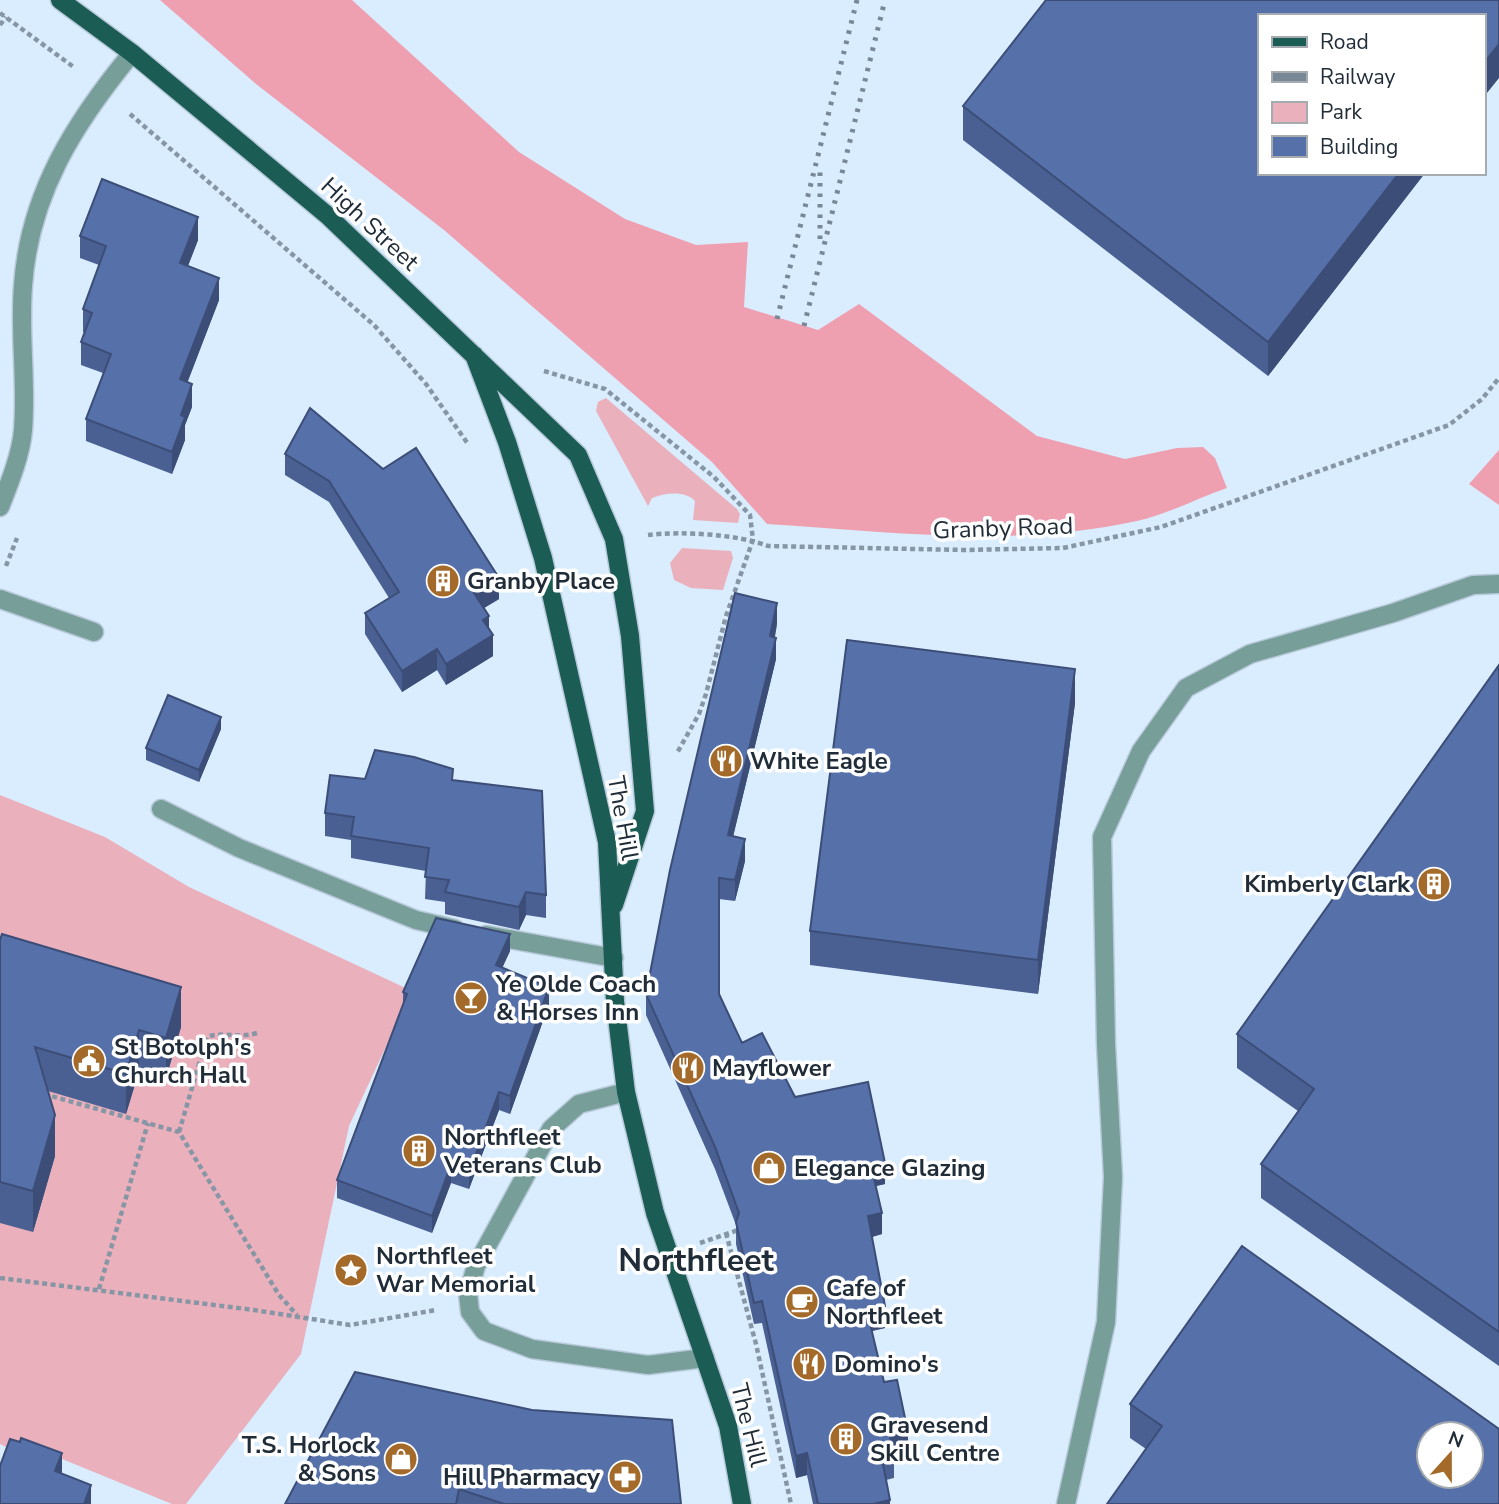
<svg xmlns="http://www.w3.org/2000/svg" width="1499" height="1504" viewBox="0 0 1499 1504" font-family="'Nunito Sans',sans-serif">
<style>
.green{fill:#eab0bc}
.forest{fill:#eea0b1}
.lines{fill:none;stroke-linecap:round;stroke-linejoin:round}
.minor-casing{stroke:#b8cada;stroke-width:21}
.major-casing{stroke:#b8cada;stroke-width:21}
.path{stroke:#8696a5;stroke-width:4.5;stroke-dasharray:5 3.5;stroke-linecap:butt}
.minor{stroke:#779e98;stroke-width:18}
.major{stroke:#1b5c55;stroke-width:18}
.rail{stroke:#788896;stroke-width:5;stroke-dasharray:3.5 7;stroke-linecap:butt}
.wall{fill:#4a6092}
.shaded-wall{fill:#3c4e77}
.building{fill:#5670aa;stroke:#3c4e77;stroke-width:2;fill-rule:evenodd}
.labels{text-anchor:middle;stroke-width:7;stroke-linejoin:round;paint-order:stroke}
.street-label{font-size:24px;fill:#202d38;stroke:#fff}
.poi-label{font-size:24px;font-weight:bold;fill:#202d38;stroke:#fff;text-anchor:start}
.district-label{font-size:32px;font-weight:bold;fill:#202d38;stroke:#fff}
</style>
<rect width="100%" height="100%" fill="#d9edfe"/>
<path class="green" d="M606,398L737,509L740,514L738,523L693,520L695,501C685,490 665,493 652,498L648,506L596,411L598,402Z
M682,548L731,551L733,558L723,590L691,588L674,580L670,563Z
M0,795L105,837L189,887L412,991L349,1126L301,1354L186,1504H172L23,1443L16,1452L0,1444Z"/>
<path class="forest" d="M160,0H352L519,152L625,219L696,245L748,242L744,307L818,330L859,304L1037,436L1125,459L1177,448L1203,447L1215,458L1227,488C1198,498 1168,514 1137,521C1015,548 890,532 767,524L712,462L444,230L256,84Z
M1499,450V505L1469,484Z"/>
<g class="lines">
<defs>
<path id="minor" d="M0,507C9,484 21,455 23,430C27,382 19,334 23,286C29,194 75,122 132,53
M0,599L94,632
M161,809L239,848L416,920L455,929
M486,935L614,958
M626,1092L579,1104L551,1129L476,1266L468,1294L470,1312L484,1331L532,1349L648,1365L705,1358
M1066,1504L1106,1322L1113,1177L1106,1044L1102,837L1141,751L1186,688L1250,654L1393,613L1473,585L1499,584"/>
<path id="major" d="M60,0L132,53L327,215L578,455L614,539L630,636L645,811L614,905
M474,355L507,442L543,558L607,842L615,1001L626,1092L655,1213L728,1426L742,1504"/>
</defs>
<use href="#minor" class="minor-casing"/>
<use href="#major" class="major-casing"/>
<path class="path" d="M0,13L75,68
M0,25L6,17
M130,114L374,325L426,384L468,444
M544,371L605,389L714,477L750,515L753,540L726,616L706,694L699,714L677,753
M648,535C680,531 737,534 768,546L964,550L1063,548L1161,527L1449,425L1482,399L1499,378
M6,566L17,538
M44,1094L179,1132L279,1295L297,1315
M179,1132L207,1037C222,1031 236,1039 257,1033
M726,1233L756,1344L791,1504
M700,1243L741,1229
M0,1278L254,1310L350,1325L436,1310
M99,1289L148,1123"/>
<use href="#minor" class="minor"/>
<use href="#major" class="major"/>
<path class="rail" d="M820,239V169
M777,319L857,0
M804,326L885,0"/>
</g>
<path class="wall" d="M963,106L1425,173L1268,376L963,140Z
M80,236L198,240L188,266L219,300L187,382L192,407L185,425V440L172,474L86,441V419L103,373L81,365V342L84,332H83V309L99,265L80,258Z
M310,408L499,599L484,608L489,629L493,656L446,685L437,670L402,692L365,634V613L389,598L329,502L285,475V454Z
M777,624L775,637L776,659L733,837L745,861L735,901L719,899V995L742,1043L795,1097L885,1184L876,1186L882,1234L872,1237L885,1328L872,1331L884,1382L908,1453L894,1456V1478L886,1480L890,1504H813L807,1475L796,1478L762,1323L754,1324L736,1244V1225L715,1169L646,1015V994Z
M1499,665V1366L1261,1198V1164L1298,1111L1237,1068V1034Z
M1075,703L1038,994L810,965V931Z
M221,729L199,782L146,760V748Z
M365,779L453,780L546,895V918L526,915L519,930L445,914V902L425,899L426,871L351,858V840L325,836V813Z
M0,940L181,1027L166,1078L139,1071L126,1114L48,1091L55,1156L33,1232L0,1223Z
M510,951L502,967L549,1004L510,1114L499,1110L469,1189L451,1183L432,1233L337,1198V1180L403,1004V992Z
M355,1372L681,1504H285Z
M1130,1404L1499,1429L1146,1449L1130,1438Z"/>
<path class="shaded-wall" d="M1499,44V78L1483,98V64Z
M1399,173H1425L1268,376V342Z
M198,217V240L180,286V263Z
M219,278V300L180,402V379Z
M192,384V407L185,425V440L172,474V452L181,415Z
M499,578V599L474,614V593Z
M777,603V624L770,658V636Z
M489,616V637L483,620Z
M493,635V656L446,685V664Z
M776,638V659L728,857V835Z
M437,649V670L402,692V671Z
M1075,669V703L1038,994V960Z
M221,717V729L199,782V770Z
M745,839V861L735,901V880Z
M526,892V915L519,930V907Z
M510,934V951L496,982V965Z
M181,987V1027L166,1078V1038Z
M549,987V1004L510,1114V1096Z
M139,1030V1071L126,1114V1074Z
M499,1092V1110L469,1189V1172Z
M55,1115V1156L33,1232V1191Z
M885,1163V1184L871,1187V1166Z
M451,1165V1183L432,1233V1216Z
M882,1213V1234L868,1238V1216Z
M885,1306V1328L867,1332V1311Z
M908,1432V1453L890,1457V1436Z
M62,1453V1477L55,1471Z
M807,1453V1475L796,1478V1456Z
M91,1485V1504H84Z
M890,1500V1504H873Z"/>
<path class="building" d="M1046,0H1499V44L1483,64V16H1259V173H1399L1268,342L963,106Z
M102,179L198,217L180,263L219,278L180,379L192,384L181,415L185,417L172,452L86,419L111,354L81,342L92,313L83,309L106,246L80,236Z
M310,408L383,469L416,448L499,578L474,593L489,616L483,620L493,635L446,664L437,649L402,671L365,613L399,592L329,481L285,454Z
M735,593L777,603L770,636L776,638L728,835L745,839L735,880L719,878V994L742,1043L762,1033L795,1097L868,1082L885,1163L871,1166L882,1213L868,1216L885,1306L867,1311L884,1382L897,1380L908,1432L890,1436L894,1457L882,1459L890,1500L873,1504H818L807,1453L796,1456L762,1301L754,1303L736,1222L739,1213L715,1147L646,994L670,870Z
M847,640L1075,669L1038,960L810,931Z
M1499,665V1332L1261,1164L1314,1089L1237,1034Z
M168,695L221,717L199,770L146,748Z
M375,750L414,757L453,769L452,780L542,791L546,895L526,892L519,907L445,892L449,880L425,877L429,848L351,836L354,817L325,813L330,775L365,779Z
M436,918L510,934L496,965L549,987L510,1096L499,1092L469,1172L451,1165L432,1216L337,1180L407,994L403,992Z
M2,934L181,987L166,1038L139,1030L126,1074L35,1047L55,1115L33,1191L0,1182V940Z
M1242,1246L1499,1429V1504H1107L1162,1426L1130,1404ZM1429,1434H1471V1476H1429Z
M355,1372L532,1410L672,1420L681,1504H504L459,1489L456,1504H285Z
M21,1438L62,1453L55,1471L91,1485L84,1504H0V1466L10,1439L20,1442Z"/>
<defs>
<symbol id="building-disc" viewBox="-11 -11 22 22"><circle r="9.5" fill="#a46a2a" stroke="#fff"/><path d="M-4-6H4V6H1V3H-1V6H-4ZM-2.5-4.3h1.7v1.8h-1.7ZM.8-4.3h1.7v1.8H.8ZM-2.5-1h1.7V.8h-1.7ZM.8-1h1.7V.8H.8Z" fill="#fff"/></symbol>
<symbol id="restaurant-disc" viewBox="-11 -11 22 22"><circle r="9.5" fill="#a46a2a" stroke="#fff"/><path d="M-5-6h1v4h1v-4h1v4h1v-4h1v5L-1.5 .5V6h-2V.5L-5-1ZM5-6V6H3V1.5H1.5Q1.5-4 5-6Z" fill="#fff"/></symbol>
<symbol id="bar-disc" viewBox="-11 -11 22 22"><circle r="9.5" fill="#a46a2a" stroke="#fff"/><path d="M-6-5H6L.8 .8V4.5H3.5V6h-7V4.5H-.8V.8Z" fill="#fff"/></symbol>
<symbol id="civic-disc" viewBox="-11 -11 22 22"><circle r="9.5" fill="#a46a2a" stroke="#fff"/><path d="M-.6-6.5H3V-4.5H.6V-3L4-1V1h2V6H-6V1h2V-1L-.6-3ZM-1.2 2.5V6h2.4V2.5Z" fill="#fff"/></symbol>
<symbol id="shop-disc" viewBox="-11 -11 22 22"><circle r="9.5" fill="#a46a2a" stroke="#fff"/><path d="M-5-2.5h2.3a2.7 3.5 0 0 1 5.4 0H5L5.5 6h-11ZM-1.5-2.5h3a1.5 2.3 0 0 0-3 0Z" fill="#fff"/></symbol>
<symbol id="sight-disc" viewBox="-11 -11 22 22"><circle r="9.5" fill="#a46a2a" stroke="#fff"/><path d="M0-6L1.8-2.2L6-1.7L2.9 1.2L3.7 5.4L0 3.3L-3.7 5.4L-2.9 1.2L-6-1.7L-1.8-2.2Z" fill="#fff"/></symbol>
<symbol id="cafe-disc" viewBox="-11 -11 22 22"><circle r="9.5" fill="#a46a2a" stroke="#fff"/><path d="M-5.5-4.5H6V0H3Q3 3.5 0 3.5H-2.5Q-5.5 3.5-5.5 0ZM3-3.2v2h1.7v-2ZM-6 4.5H4V6H-6Z" fill="#fff"/></symbol>
<symbol id="pharmacy-disc" viewBox="-11 -11 22 22"><circle r="9.5" fill="#a46a2a" stroke="#fff"/><path d="M-2-6h4v4h4v4h-4v4h-4v-4h-4v-4h4Z" fill="#fff"/></symbol>
</defs>
<g fill-rule="evenodd">
<use href="#building-disc" x="424" y="562" width="38" height="38"/>
<use href="#restaurant-disc" x="707" y="742" width="38" height="38"/>
<use href="#building-disc" x="1415" y="865" width="38" height="38"/>
<use href="#bar-disc" x="452" y="979" width="38" height="38"/>
<use href="#civic-disc" x="70" y="1042" width="38" height="38"/>
<use href="#restaurant-disc" x="669" y="1049" width="38" height="38"/>
<use href="#building-disc" x="400" y="1132" width="38" height="38"/>
<use href="#shop-disc" x="750" y="1149" width="38" height="38"/>
<use href="#sight-disc" x="332" y="1251" width="38" height="38"/>
<use href="#cafe-disc" x="783" y="1283" width="38" height="38"/>
<use href="#restaurant-disc" x="790" y="1345" width="38" height="38"/>
<use href="#building-disc" x="827" y="1420" width="38" height="38"/>
<use href="#shop-disc" x="382" y="1440" width="38" height="38"/>
<use href="#pharmacy-disc" x="606" y="1458" width="38" height="38"/>
</g>
<g class="labels">
<g class="street-label">
<text transform="translate(370 224) rotate(43)" y="8">High Street</text>
<text transform="translate(1003 528) rotate(-2)" y="8">Granby Road</text>
<text transform="translate(623 818) rotate(80)" y="8">The Hill</text>
<text transform="translate(749 1425) rotate(76)" y="8">The Hill</text>
</g>
<g class="poi-label">
<text x="467" y="589">Granby Place</text>
<text x="750" y="769">White Eagle</text>
<text x="1410" y="892" text-anchor="end">Kimberly Clark</text>
<text x="496" y="992">Ye Olde Coach<tspan x="496" dy="28">&amp; Horses Inn</tspan></text>
<text x="114" y="1055">St Botolph's<tspan x="114" dy="28">Church Hall</tspan></text>
<text x="712" y="1076">Mayflower</text>
<text x="444" y="1145">Northfleet<tspan x="444" dy="28">Veterans Club</tspan></text>
<text x="794" y="1176">Elegance Glazing</text>
<text x="376" y="1264">Northfleet<tspan x="376" dy="28">War Memorial</tspan></text>
<text x="826" y="1296">Cafe of<tspan x="826" dy="28">Northfleet</tspan></text>
<text x="834" y="1372">Domino's</text>
<text x="870" y="1433">Gravesend<tspan x="870" dy="28">Skill Centre</tspan></text>
<text x="376" y="1453" text-anchor="end">T.S. Horlock<tspan x="376" dy="28">&amp; Sons</tspan></text>
<text x="600" y="1485" text-anchor="end">Hill Pharmacy</text>
</g>
<g class="district-label">
<text x="696" y="1271">Northfleet</text>
</g>
</g>
<rect x="1258" y="14" width="228" height="161" fill="#ffffff" stroke="#a6abaf" stroke-width="2"/>
<rect x="1272" y="37" width="35" height="10" fill="#1b5c55" stroke="#a6abaf" stroke-width="2"/>
<text x="1320" y="49" font-size="21" fill="#202d38">Road</text>
<rect x="1272" y="72" width="35" height="10" fill="#788896" stroke="#a6abaf" stroke-width="2"/>
<text x="1320" y="84" font-size="21" fill="#202d38">Railway</text>
<rect x="1272" y="102" width="35" height="21" fill="#eab0bc" stroke="#a6abaf" stroke-width="2"/>
<text x="1320" y="119" font-size="21" fill="#202d38">Park</text>
<rect x="1272" y="136" width="35" height="21" fill="#5670aa" stroke="#a6abaf" stroke-width="2"/>
<text x="1320" y="154" font-size="21" fill="#202d38">Building</text>
<g transform="translate(1450 1455) rotate(21)"><circle r="33" fill="#ffffff" stroke="#a6abaf" stroke-width="2"/>
<path d="M0-5L12 26L0 18L-12 26Z" fill="#a46a2a"/>
<text y="-10" font-size="19" font-weight="bold" text-anchor="middle" fill="#202d38">N</text>
</g>
</svg>
